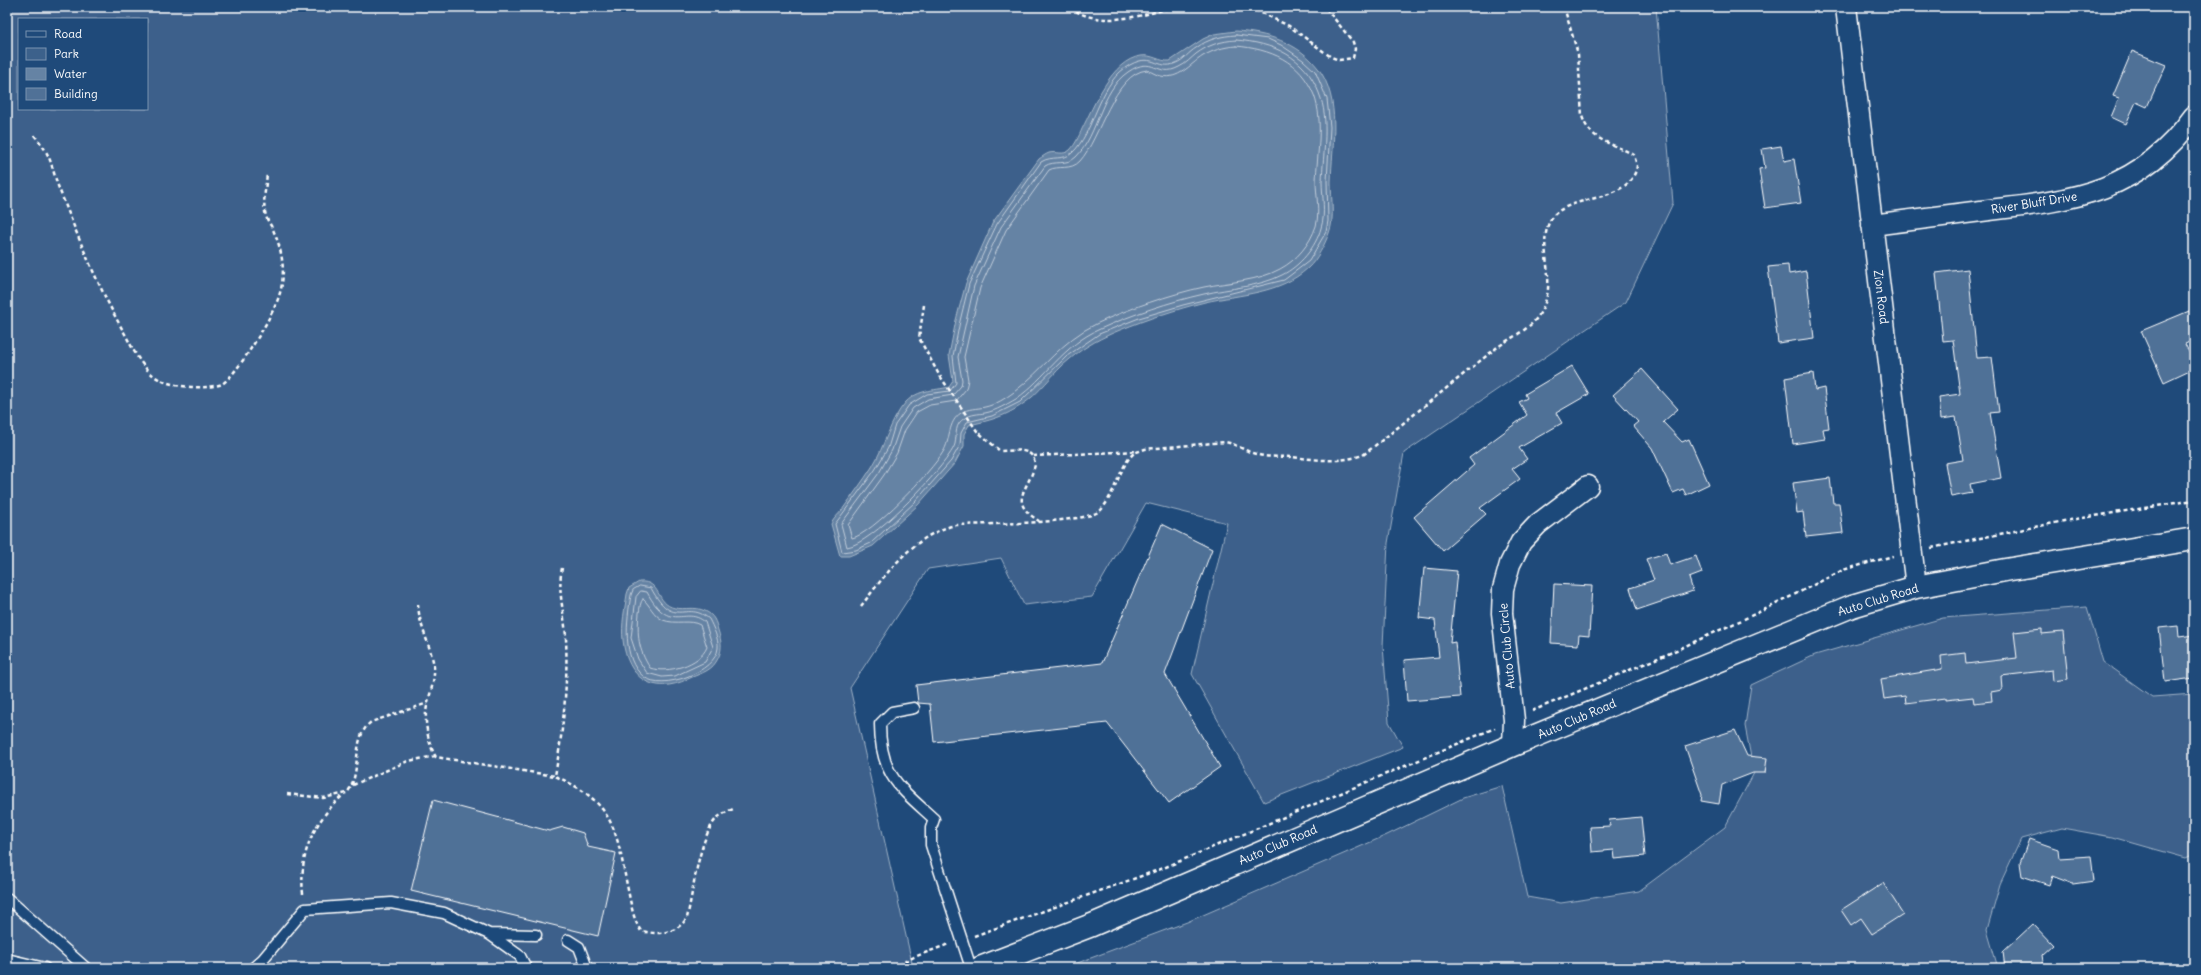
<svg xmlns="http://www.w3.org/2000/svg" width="2201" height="975" viewBox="0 0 2201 975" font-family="Delius,sans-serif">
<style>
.green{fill:#3c618b;stroke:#9eb0c5;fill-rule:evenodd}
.water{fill:#6583a4;stroke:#a3b5c8}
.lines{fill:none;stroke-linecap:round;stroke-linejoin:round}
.shore{stroke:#c1cddb;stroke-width:1}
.building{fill:#507197;stroke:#fff}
.service-casing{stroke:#fff;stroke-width:13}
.minor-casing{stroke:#fff;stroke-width:23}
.tertiary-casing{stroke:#fff;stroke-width:25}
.path{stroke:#fff;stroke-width:2.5;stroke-dasharray:4 3;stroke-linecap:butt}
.service{stroke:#1f4a7a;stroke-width:10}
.minor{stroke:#1f4a7a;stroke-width:20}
.tertiary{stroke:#1f4a7a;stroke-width:22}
.labels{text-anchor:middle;stroke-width:4;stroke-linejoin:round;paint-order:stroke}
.street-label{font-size:12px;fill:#fff;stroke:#1f4a7a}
</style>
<rect width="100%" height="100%" fill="#1f4a7a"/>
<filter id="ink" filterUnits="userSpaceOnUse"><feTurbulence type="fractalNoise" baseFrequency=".025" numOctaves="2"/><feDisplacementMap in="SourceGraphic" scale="8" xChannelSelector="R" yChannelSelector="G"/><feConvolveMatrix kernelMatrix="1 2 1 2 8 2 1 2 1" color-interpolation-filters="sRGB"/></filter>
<g filter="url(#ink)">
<path class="green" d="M7,7H1656L1673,203L1626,302L1404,453L1388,543L1383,646L1389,722L1403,747L1264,802L1192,674L1227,523L1146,503L1092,597L1024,605L1001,558L928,569L850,688L913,967L7,968ZM19,19H147V109H19Z
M2087,607L2103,662L2152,697L2194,694V854L2186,858L2112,837L2062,828L2021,839L2000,884L1987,930L1998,968H1064L1187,922L1387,835L1463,798L1502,786L1527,897L1561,903L1639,891L1725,827L1754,773L1745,726L1751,685L1815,655L1943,618Z"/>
<path class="water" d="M1236,31C1266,33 1298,42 1318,68C1342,100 1332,145 1331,182C1331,198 1335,218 1329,233C1325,244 1317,260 1308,268C1280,294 1241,294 1205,302C1177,309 1147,319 1120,330C1103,337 1085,346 1070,359C1052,373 1040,394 1020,406C1004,417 988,421 969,425L964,434V446L955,463L918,505L873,546L849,556H840L831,524C834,518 838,515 842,510C852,496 863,481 872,467C885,446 890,420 906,402C919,389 933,391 949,387L953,381L949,355L956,320L966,283L993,222L1039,159C1042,157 1046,154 1049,153C1057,151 1063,156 1070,150C1075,145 1079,136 1082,129C1094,106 1111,60 1141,56C1152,54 1160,62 1170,61L1203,39L1214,34Z
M639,582C662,580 655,604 675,608C685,610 695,606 705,611C714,615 716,622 718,630C722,642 723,651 716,662C710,672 698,674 688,679C653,696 627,678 623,640C621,625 625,608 627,594L629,588Z"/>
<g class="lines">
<path class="shore" d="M1236,35L1268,39L1281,45L1303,60L1315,71L1327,99L1330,127L1327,181L1328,221L1326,232L1309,261L1284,280L1183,305L1139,318L1099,334L1067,356L1020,402L992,416L967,422L961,433L960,445L951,461L915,502L871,543L856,550L842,552L835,524L875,470L888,448L895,425L909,405L927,394L950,391L956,383L953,356L960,321L969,284L997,224L1041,162C1052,155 1064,161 1072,153C1094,133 1098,87 1125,68C1153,49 1157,72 1176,63C1184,60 1189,52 1196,48C1208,39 1221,36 1236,35Z
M1236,40C1273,43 1305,56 1319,93C1330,120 1323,153 1322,181C1322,196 1326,213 1321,228C1316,247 1300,266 1282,275C1259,287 1229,288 1204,294C1169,302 1133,314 1100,329C1063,345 1046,378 1016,399C1007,404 996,411 985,413C979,414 971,414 965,418C954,424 957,434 955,444C954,448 951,452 949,455C935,477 871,544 847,547L841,524L879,473L892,450L900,427L913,408L928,399L953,395L961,386L962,380L958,357L974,286L1001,227L1045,166C1054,160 1067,166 1076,157C1099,134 1100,91 1128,72C1154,54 1157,79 1179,67C1186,64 1191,58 1196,54C1208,45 1221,41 1236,40Z
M1236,46C1271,49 1300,61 1314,95C1324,122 1317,154 1316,181C1316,195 1320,212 1316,226C1310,244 1297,260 1280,269C1259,281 1228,282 1204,287C1171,294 1127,309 1096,324C1062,340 1043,370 1014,392C1006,398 995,405 985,407C977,409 968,408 961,413C947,422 951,440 943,452C932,471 871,535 852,538L848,525L884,475L897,453L905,430L917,412L930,405L956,401L966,389L968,380L964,357L980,288L1006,230L1049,170C1058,165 1071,171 1080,161C1100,139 1114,73 1147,70C1152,72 1156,75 1161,76C1179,80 1189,65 1203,56C1214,50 1223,47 1236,46Z
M640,586L651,588C674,631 686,599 709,619C713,627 719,639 718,648C716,672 662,691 644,677C621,659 627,619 631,595L633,590Z
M641,591L647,592C670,635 685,605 705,622L713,647L705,662L675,676L662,677L647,673L638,659L631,638L636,597Z
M643,599C650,605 653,615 663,620C675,625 690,619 700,625L707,647C700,665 667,674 650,668C638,649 637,635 639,613C640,608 640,602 643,599Z"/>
</g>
<path class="building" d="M2132,51L2166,65L2147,107L2136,102L2126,124L2111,117L2119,98L2113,96Z
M1781,146L1784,161L1794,159L1801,203L1765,208L1759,169L1765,168L1762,149Z
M1788,265L1789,274L1806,271L1814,338L1778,343L1768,267Z
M1968,269L1977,358L1992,357L1999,412L1990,413L2001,478L1970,484L1972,493L1951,497L1945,463L1963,460L1956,417L1941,419L1939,397L1960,394L1953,340L1943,341L1936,273Z
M2194,309V340L2185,344L2194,362V368L2164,382L2141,331Z
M1572,366L1589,394L1556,413L1562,423L1519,448L1527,459L1512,469L1520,479L1480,508L1486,514L1443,551L1414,517L1474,465L1469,458L1527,415L1519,402L1527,398L1525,394Z
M1642,369L1678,409L1663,422L1682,442L1689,439L1709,484L1686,495L1683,489L1673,493L1652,448L1633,426L1638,422L1613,395Z
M1813,373L1815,390L1824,388L1829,428L1823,429L1825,439L1793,444L1785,378Z
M1830,478L1833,503H1839L1843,533L1806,537L1803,512L1797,513L1793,483Z
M1162,524L1212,549L1165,674L1220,767L1169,803L1107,723L934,742L930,704L918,703L916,685L1102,663Z
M1666,553L1670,565L1696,556L1702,573L1689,578L1693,591L1637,610L1630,588L1654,580L1646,559Z
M1424,568L1457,571L1450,643L1455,642L1460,697L1407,701L1404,660L1439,657L1435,620L1419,618Z
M1554,584L1592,586L1589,636L1579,635L1578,645L1551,643Z
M2178,626L2179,637L2194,635V678L2165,682L2159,628Z
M2042,629V634L2063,632L2068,679L2053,681L2052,670L2001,676L2002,690L1991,692L1992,701L1974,703L1973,697L1946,700V698L1906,703L1905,696L1884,699L1881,679L1942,669L1941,656L1965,653L1966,664L2017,658L2014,632Z
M1735,730L1747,756L1767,758L1765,773H1753L1722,785L1719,804L1701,801L1702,795L1685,746Z
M433,800L549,831L563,827L583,833L588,847L616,853L598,936L411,891Z
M1641,817L1645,856L1615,859L1614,850L1592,852L1590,827L1610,826L1609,820Z
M2029,839L2058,849L2059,858L2091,856L2094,881L2073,884L2052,876L2049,885L2022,876L2020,863Z
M1883,883L1903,914L1872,934L1861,918L1851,925L1841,910Z
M2033,924L2053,945L2042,955L2044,968H2005L2003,952Z"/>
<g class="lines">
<defs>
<path id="service" d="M914,708L892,712L880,724C880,775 899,787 934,819L931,828V845L971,968
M7,898L86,968
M489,934L536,935
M568,940L579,947L587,968
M7,959L45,968
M253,968L263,959L305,909L391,903L444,913L489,934L520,956L526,968"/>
<path id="minor" d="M1846,7L1916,587
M1872,225C1911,220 1950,215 1989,210C2075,200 2140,192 2194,116
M1513,745L1514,720L1502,613L1503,589L1510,564L1521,542L1538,524L1588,486"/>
<path id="tertiary" d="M980,968L1092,925L1513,745L1852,606L1916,587L2005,570L2194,539"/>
</defs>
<use href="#service" class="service-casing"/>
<use href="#minor" class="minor-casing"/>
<use href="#tertiary" class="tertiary-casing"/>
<path class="path" d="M1070,7C1098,29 1142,16 1173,7
M1249,7L1289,26L1331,57L1339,60L1353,58L1355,49L1353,42L1325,7
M34,135C54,158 50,166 60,191C79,240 99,289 125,334C133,349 140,365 154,376C167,386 191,388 207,387C211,386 218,386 222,384C237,375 274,314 279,296C286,275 283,252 274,232C272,226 267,221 266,216C262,202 266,187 267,173
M924,305L919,338L938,373L977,431L1000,451C1014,451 1034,446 1035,465C1028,491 1007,501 1039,521
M1033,456L1138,451
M1931,548L2064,521L2194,500
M562,568C557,593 565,614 566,638C568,685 563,730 555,776C616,803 616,831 628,890C631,904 633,919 641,931C659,935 676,934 687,918C693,892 699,837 717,818C722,814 727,812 733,809
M418,604C419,627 431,645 434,667C435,684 428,697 426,712C425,726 429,746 436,757L555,776
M861,606C886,574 914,534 956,525C980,524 1088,524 1101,510C1114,495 1118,473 1130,457L1134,453L1145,449L1225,442C1237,444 1244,451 1256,454C1267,458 1279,456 1290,457C1316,459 1337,464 1363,455C1408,420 1451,384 1495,349C1509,338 1532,329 1540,313C1542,309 1545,304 1546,299C1554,274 1537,242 1551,219C1567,193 1630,205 1637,166L1634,155C1614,143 1590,142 1582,116L1578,54L1564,7
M1532,711L1670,653L1770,607L1843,570L1893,556
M353,785L408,761L435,756
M287,794L323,798L347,793C363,772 350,739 371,722L428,703
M303,894C299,853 313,823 342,796
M974,936L1161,869L1495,728
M892,968L914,957L949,944"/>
<use href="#service" class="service"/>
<use href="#minor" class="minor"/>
<use href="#tertiary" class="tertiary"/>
</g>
</g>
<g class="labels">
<g class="street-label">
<text transform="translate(2034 203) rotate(-9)" y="4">River Bluff Drive</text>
<text transform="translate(1881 297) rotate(83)" y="4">Zion Road</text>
<text transform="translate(1878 600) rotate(-17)" y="4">Auto Club Road</text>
<text transform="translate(1507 646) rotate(-95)" y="4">Auto Club Circle</text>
<text transform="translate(1577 719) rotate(-23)" y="4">Auto Club Road</text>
<text transform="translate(1278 845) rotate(-23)" y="4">Auto Club Road</text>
</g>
</g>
<rect width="2201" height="975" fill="none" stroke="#1f4a7a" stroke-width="24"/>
<rect x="12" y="12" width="2177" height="951" fill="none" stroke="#fff" stroke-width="1.5" filter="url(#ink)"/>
<rect x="18" y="18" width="130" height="92" fill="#1f4a7a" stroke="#7992af"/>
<rect x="26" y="31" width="20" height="6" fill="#1f4a7a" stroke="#7992af"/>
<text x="54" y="38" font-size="12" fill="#ffffff">Road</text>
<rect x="26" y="48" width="20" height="12" fill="#3c618b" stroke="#7992af"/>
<text x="54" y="58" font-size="12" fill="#ffffff">Park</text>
<rect x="26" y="68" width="20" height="12" fill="#6583a4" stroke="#7992af"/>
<text x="54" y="78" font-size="12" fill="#ffffff">Water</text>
<rect x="26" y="88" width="20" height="12" fill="#507197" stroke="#7992af"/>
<text x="54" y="98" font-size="12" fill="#ffffff">Building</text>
</svg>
